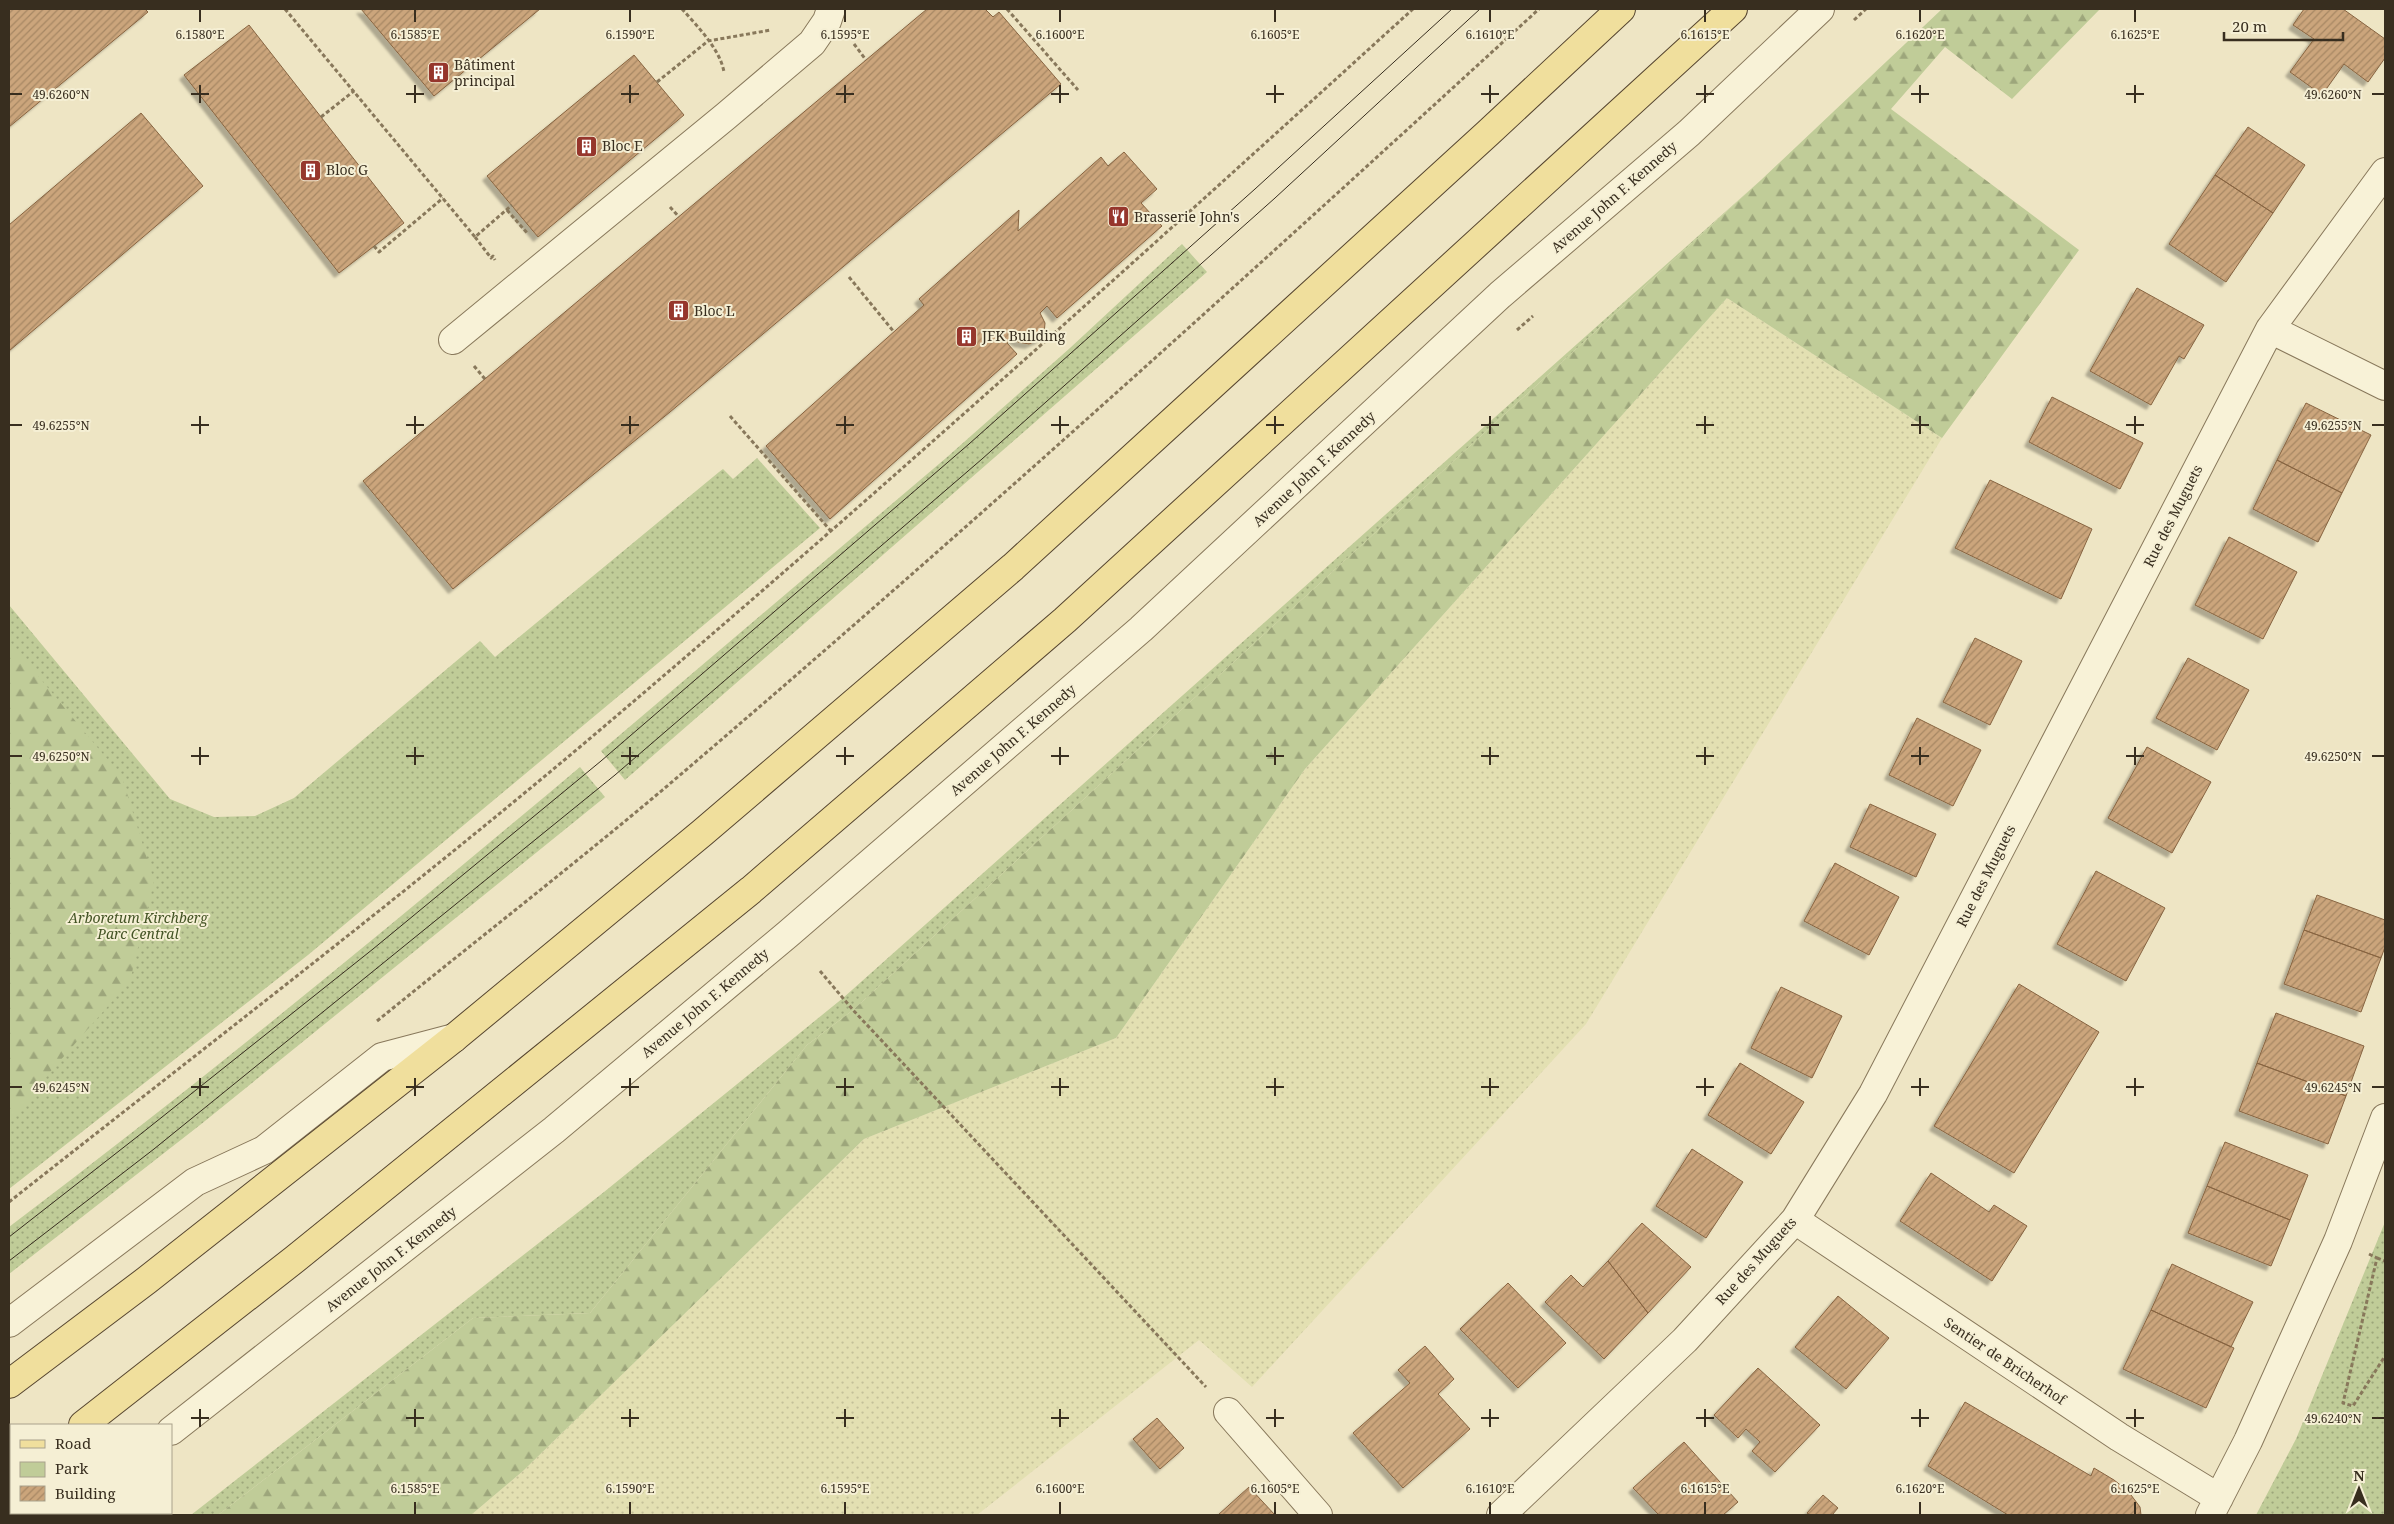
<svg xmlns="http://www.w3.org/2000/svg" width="2394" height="1524" viewBox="0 0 2394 1524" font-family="'Noto Serif',serif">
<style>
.farmland{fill:url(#farmland-dots)}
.green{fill:url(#green-dots)}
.forest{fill:url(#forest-firs)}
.building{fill:url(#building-hatch);stroke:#876441;filter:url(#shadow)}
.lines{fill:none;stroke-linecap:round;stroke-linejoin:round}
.minor-casing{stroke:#88785b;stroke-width:30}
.major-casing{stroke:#56452f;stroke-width:30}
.path{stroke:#88785b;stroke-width:3;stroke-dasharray:4 2.5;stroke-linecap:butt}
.minor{stroke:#f8f2d7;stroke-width:28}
.major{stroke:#f0df9d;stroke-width:28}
.tram{stroke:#382e1f;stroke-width:1}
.ticks{fill:none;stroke:#382e1f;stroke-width:2}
.labels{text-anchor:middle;stroke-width:4;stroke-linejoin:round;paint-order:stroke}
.poi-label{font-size:14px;fill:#382e1f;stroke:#f5efd4;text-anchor:start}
.street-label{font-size:14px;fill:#382e1f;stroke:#f5efd4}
.park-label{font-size:14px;font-style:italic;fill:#445425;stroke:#f5efd4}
.ticks-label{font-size:12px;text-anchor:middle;fill:#382e1f;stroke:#f5efd4;stroke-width:4;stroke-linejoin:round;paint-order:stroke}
</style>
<defs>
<pattern id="farmland-dots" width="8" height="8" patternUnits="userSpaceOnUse" patternTransform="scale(1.25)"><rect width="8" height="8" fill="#e3e0b2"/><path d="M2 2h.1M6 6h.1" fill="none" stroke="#c4c099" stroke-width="1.8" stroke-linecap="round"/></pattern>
<pattern id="green-dots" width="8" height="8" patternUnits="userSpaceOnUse" patternTransform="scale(1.25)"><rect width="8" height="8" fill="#c0cc98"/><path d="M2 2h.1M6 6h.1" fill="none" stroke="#9da67b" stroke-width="1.8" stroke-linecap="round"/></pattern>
<pattern id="forest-firs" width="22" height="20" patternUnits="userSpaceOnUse" patternTransform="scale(1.25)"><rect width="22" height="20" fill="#c0cc98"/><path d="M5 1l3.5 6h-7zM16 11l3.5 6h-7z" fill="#9da67b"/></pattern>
<pattern id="building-hatch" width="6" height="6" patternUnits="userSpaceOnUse" patternTransform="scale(1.25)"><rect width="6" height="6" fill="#cba57b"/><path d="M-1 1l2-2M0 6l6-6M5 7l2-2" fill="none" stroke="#a68764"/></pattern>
<filter id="shadow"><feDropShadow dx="-4.5" dy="4.5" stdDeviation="1" flood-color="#0004"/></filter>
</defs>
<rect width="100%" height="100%" fill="#eee5c4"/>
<path class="farmland" d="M1727,298L1942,438L1586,1024L1252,1387L1199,1340L977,1515H471L523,1471L864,1139L1116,1038L1305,769Z"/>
<path class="green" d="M1761,180L853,1010L807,1045L590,1313L473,1318L218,1515H191L604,1192L843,998Z
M1182,244L1207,272L625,780L601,751L946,458L1070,348Z
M757,458L820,528L308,955L9,1189V605L170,799L214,817L255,816L294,798L480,641L495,657L719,472L723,469L733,479Z
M580,767L605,797L200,1125L9,1274V1227C204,1080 393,924 580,767Z
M2385,1222V1515H2256L2296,1439Z"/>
<path class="forest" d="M1942,9H2100L2012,99L1945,47L1891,109L2079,250L1942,438L1727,298L1305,769L1116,1038L864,1139L523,1471L471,1515H218L473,1318L590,1313L807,1045L853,1010L1761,180Z
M9,641L122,777L154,881L130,981L51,1071L9,1124Z"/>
<path class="building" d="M9,9H145L148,12L9,127Z
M361,9H540L434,96Z
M927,9H985L993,17L999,12L1061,84L670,412L453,589L363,481Z
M2304,9H2343L2385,39V58L2368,82L2344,64L2322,95L2290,72L2314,39L2293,25Z
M249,25L404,223L339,273L184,75Z
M634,55L684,115L538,237L487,176Z
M141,113L203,186L9,351V225Z
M2248,127L2305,165L2273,213L2215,175Z
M1124,152L1157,189L1141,203L1162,226L1057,318L1047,306L1040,313L1045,323L1044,335L1040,339L1029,344L1018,342L1013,338L1007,343L1017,354L830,519L766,446L924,305L919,299L1019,210L1018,231L1101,157L1108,166Z
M2215,175L2273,213L2226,282L2169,244Z
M2137,288L2204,325L2184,359L2179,356L2151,405L2090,371Z
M2052,397L2143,443L2120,489L2029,442Z
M2306,403L2371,435L2342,493L2277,460Z
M2277,460L2342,493L2318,542L2253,509Z
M1990,480L2092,529L2061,599L1955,548Z
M2229,537L2297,572L2263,639L2195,605Z
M1975,638L2022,661L1990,725L1943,702Z
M2188,658L2249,690L2217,750L2156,718Z
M1917,718L1981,750L1953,806L1889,775Z
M2147,747L2211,782L2172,853L2108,818Z
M1870,804L1936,834L1916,877L1850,847Z
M1835,863L1899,897L1869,955L1804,921Z
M2096,871L2165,908L2126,981L2057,944Z
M2317,895L2385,920V947L2381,958L2304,930Z
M2304,930L2381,958L2361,1012L2284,984Z
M2019,984L2099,1032L2014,1173L1934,1126Z
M1781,987L1842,1016L1812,1078L1751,1048Z
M2276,1013L2364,1046L2346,1096L2257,1063Z
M1740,1063L1804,1102L1771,1154L1708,1115Z
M2257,1063L2346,1096L2328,1144L2239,1111Z
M2225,1142L2308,1175L2290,1220L2207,1186Z
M1692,1149L1743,1182L1706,1238L1656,1206Z
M1931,1173L1989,1212L1994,1205L2027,1226L1992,1281L1900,1221Z
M2207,1186L2290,1220L2271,1266L2188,1233Z
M1642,1223L1691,1267L1648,1313L1608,1261Z
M1608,1261L1648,1313L1604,1359L1545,1302L1571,1275L1583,1287Z
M2172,1264L2253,1302L2231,1347L2151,1310Z
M1508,1283L1566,1343L1518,1388L1460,1329Z
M1838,1296L1889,1338L1846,1389L1795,1347Z
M2151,1310L2234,1348L2206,1408L2123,1369Z
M1425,1346L1454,1379L1438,1394L1470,1429L1403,1488L1353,1433L1410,1383L1398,1370Z
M1758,1368L1820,1425L1775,1472L1752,1451L1760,1442L1746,1429L1738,1438L1714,1415Z
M1965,1402L2091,1476L2094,1468L2114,1480L2128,1491L2140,1507L2141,1515H2008L1928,1466Z
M1157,1418L1184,1448L1160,1469L1133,1439Z
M1684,1442L1738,1502L1723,1515H1659L1633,1488Z
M1249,1487L1275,1515H1218Z
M1823,1495L1838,1508L1832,1515H1810L1807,1513Z"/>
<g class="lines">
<defs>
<path id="minor" d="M2270,329L2385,386
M453,340L726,116L812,43L827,21L831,9
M1795,1220L2119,1437L2219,1498
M9,1323L195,1182L264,1150L382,1057L454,1038
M1228,1412L1318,1515
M171,1431L554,1130L788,934L1141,629L1500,295L1689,133L1820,9
M61,1515L64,1513
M1501,1515L1685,1340L1795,1220L1873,1094L2270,329L2385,172
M2210,1515L2248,1441L2338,1241L2385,1118"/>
<path id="major" d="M9,1384L147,1280L454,1038L702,833L1013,567L1488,133L1621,9
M83,1425L295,1259L751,890L1065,620L1733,9
M9,1480L11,1478"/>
</defs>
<use href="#minor" class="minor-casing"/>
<use href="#major" class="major-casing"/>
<path class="path" d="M285,9L475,237L512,205
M682,9C697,26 720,49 724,72
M1007,9L1078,90
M1854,20L1866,9
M854,44L866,60
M657,82L708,41L771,30
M321,117L354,91
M670,207L679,217
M507,210L528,234
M475,237L491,258L493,256L495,260
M374,246L379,252L443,198
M849,277L894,332
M1517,330L1533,316
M474,366L485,379
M730,416L830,530
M820,971L853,1010L1206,1387
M377,1021C473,943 571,867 666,787C963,534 1252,272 1539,9
M9,1202C200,1051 394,903 581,746C864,507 1139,258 1413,9
M2369,1254L2377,1258L2343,1403L2353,1406L2385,1356
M2377,1258L2385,1261
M109,1515L112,1513"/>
<use href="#minor" class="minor"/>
<use href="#major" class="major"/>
<path class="tram" d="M9,1237L142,1133L373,949L601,761L969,444L1255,189L1452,9
M9,1261L154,1149L615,775L982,459L1275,198L1480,9"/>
</g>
<path class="ticks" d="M200,10V22M415,10V22M630,10V22M845,10V22M1060,10V22M1275,10V22M1490,10V22M1705,10V22M1920,10V22M2135,10V22M200,85V103M415,85V103M630,85V103M845,85V103M1060,85V103M1275,85V103M1490,85V103M1705,85V103M1920,85V103M2135,85V103M10,94H22M191,94H209M406,94H424M621,94H639M836,94H854M1051,94H1069M1266,94H1284M1481,94H1499M1696,94H1714M1911,94H1929M2126,94H2144M2372,94H2384M200,416V434M415,416V434M630,416V434M845,416V434M1060,416V434M1275,416V434M1490,416V434M1705,416V434M1920,416V434M2135,416V434M10,425H22M191,425H209M406,425H424M621,425H639M836,425H854M1051,425H1069M1266,425H1284M1481,425H1499M1696,425H1714M1911,425H1929M2126,425H2144M2372,425H2384M200,747V765M415,747V765M630,747V765M845,747V765M1060,747V765M1275,747V765M1490,747V765M1705,747V765M1920,747V765M2135,747V765M10,756H22M191,756H209M406,756H424M621,756H639M836,756H854M1051,756H1069M1266,756H1284M1481,756H1499M1696,756H1714M1911,756H1929M2126,756H2144M2372,756H2384M200,1078V1096M415,1078V1096M630,1078V1096M845,1078V1096M1060,1078V1096M1275,1078V1096M1490,1078V1096M1705,1078V1096M1920,1078V1096M2135,1078V1096M10,1087H22M191,1087H209M406,1087H424M621,1087H639M836,1087H854M1051,1087H1069M1266,1087H1284M1481,1087H1499M1696,1087H1714M1911,1087H1929M2126,1087H2144M2372,1087H2384M200,1409V1427M415,1409V1427M630,1409V1427M845,1409V1427M1060,1409V1427M1275,1409V1427M1490,1409V1427M1705,1409V1427M1920,1409V1427M2135,1409V1427M191,1418H209M406,1418H424M621,1418H639M836,1418H854M1051,1418H1069M1266,1418H1284M1481,1418H1499M1696,1418H1714M1911,1418H1929M2126,1418H2144M2372,1418H2384M415,1502V1514M630,1502V1514M845,1502V1514M1060,1502V1514M1275,1502V1514M1490,1502V1514M1705,1502V1514M1920,1502V1514M2135,1502V1514"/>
<defs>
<symbol id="building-square" viewBox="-11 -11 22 22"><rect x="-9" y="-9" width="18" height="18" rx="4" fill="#96362c" stroke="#f5efd4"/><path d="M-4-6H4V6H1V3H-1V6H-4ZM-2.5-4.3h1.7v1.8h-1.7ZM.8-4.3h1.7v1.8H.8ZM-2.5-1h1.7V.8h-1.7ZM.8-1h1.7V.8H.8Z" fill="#fff"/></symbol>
<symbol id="restaurant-square" viewBox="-11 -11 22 22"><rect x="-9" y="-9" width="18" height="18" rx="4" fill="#96362c" stroke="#f5efd4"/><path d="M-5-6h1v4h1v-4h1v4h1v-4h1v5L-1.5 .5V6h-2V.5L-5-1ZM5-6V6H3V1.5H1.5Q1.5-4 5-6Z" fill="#fff"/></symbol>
</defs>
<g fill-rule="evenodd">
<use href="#building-square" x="426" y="60" width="25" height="25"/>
<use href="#building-square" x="574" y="134" width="25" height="25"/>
<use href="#building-square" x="298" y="158" width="25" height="25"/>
<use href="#restaurant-square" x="1106" y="204" width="25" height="25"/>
<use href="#building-square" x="666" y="298" width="25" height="25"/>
<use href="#building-square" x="954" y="324" width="25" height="25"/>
</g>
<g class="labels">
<g class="poi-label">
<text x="454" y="70">Bâtiment<tspan x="454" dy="16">principal</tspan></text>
<text x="602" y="151">Bloc E</text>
<text x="326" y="175">Bloc G</text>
<text x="1134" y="222">Brasserie John's</text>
<text x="694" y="316">Bloc L</text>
<text x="982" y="341">JFK Building</text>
</g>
<g class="street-label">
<text transform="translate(1614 197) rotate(-41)" y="5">Avenue John F. Kennedy</text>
<text transform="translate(1314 469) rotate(-43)" y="5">Avenue John F. Kennedy</text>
<text transform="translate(2173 516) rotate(-63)" y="5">Rue des Muguets</text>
<text transform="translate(1013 740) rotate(-41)" y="5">Avenue John F. Kennedy</text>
<text transform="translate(1986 876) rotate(-63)" y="5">Rue des Muguets</text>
<text transform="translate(705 1003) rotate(-40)" y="5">Avenue John F. Kennedy</text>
<text transform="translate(391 1259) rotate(-38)" y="5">Avenue John F. Kennedy</text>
<text transform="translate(1756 1261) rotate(-48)" y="5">Rue des Muguets</text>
<text transform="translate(2005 1361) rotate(34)" y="5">Sentier de Bricherhof</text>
</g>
<g class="park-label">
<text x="138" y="923">Arboretum Kirchberg<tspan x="138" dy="16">Parc Central</tspan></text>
</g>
</g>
<g class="ticks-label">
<text x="200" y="39">6.1580°E</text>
<text x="415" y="39">6.1585°E</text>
<text x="630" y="39">6.1590°E</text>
<text x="845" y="39">6.1595°E</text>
<text x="1060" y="39">6.1600°E</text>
<text x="1275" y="39">6.1605°E</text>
<text x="1490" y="39">6.1610°E</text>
<text x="1705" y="39">6.1615°E</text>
<text x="1920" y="39">6.1620°E</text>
<text x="2135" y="39">6.1625°E</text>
<text x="61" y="99">49.6260°N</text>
<text x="2333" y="99">49.6260°N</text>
<text x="61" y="430">49.6255°N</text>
<text x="2333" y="430">49.6255°N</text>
<text x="61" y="761">49.6250°N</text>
<text x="2333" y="761">49.6250°N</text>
<text x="61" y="1092">49.6245°N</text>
<text x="2333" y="1092">49.6245°N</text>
<text x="2333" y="1423">49.6240°N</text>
<text x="415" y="1493">6.1585°E</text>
<text x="630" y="1493">6.1590°E</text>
<text x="845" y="1493">6.1595°E</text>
<text x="1060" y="1493">6.1600°E</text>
<text x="1275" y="1493">6.1605°E</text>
<text x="1490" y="1493">6.1610°E</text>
<text x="1705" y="1493">6.1615°E</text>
<text x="1920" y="1493">6.1620°E</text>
<text x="2135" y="1493">6.1625°E</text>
</g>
<rect width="2394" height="1524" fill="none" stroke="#382e1f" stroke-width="20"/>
<rect x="10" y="1424" width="162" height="90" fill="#f5efd4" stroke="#a9a28c"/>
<rect x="20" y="1440" width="25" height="8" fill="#f0df9d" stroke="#a9a28c"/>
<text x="55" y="1449" font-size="15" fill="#382e1f">Road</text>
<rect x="20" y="1462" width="25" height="15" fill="#c0cc98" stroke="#a9a28c"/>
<text x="55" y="1474" font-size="15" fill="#382e1f">Park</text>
<rect x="20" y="1486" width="25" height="15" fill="url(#building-hatch)" stroke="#a9a28c"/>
<text x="55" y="1499" font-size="15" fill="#382e1f">Building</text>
<g transform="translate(2359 1489)" stroke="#f5efd4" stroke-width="4" paint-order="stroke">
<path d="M0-4L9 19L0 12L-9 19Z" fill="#382e1f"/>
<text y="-8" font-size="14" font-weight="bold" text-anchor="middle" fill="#382e1f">N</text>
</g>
<path d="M2224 32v8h119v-8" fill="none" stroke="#382e1f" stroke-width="2.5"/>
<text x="2232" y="32" font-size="15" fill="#382e1f" stroke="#f5efd4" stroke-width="4" paint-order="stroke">20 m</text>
</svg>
